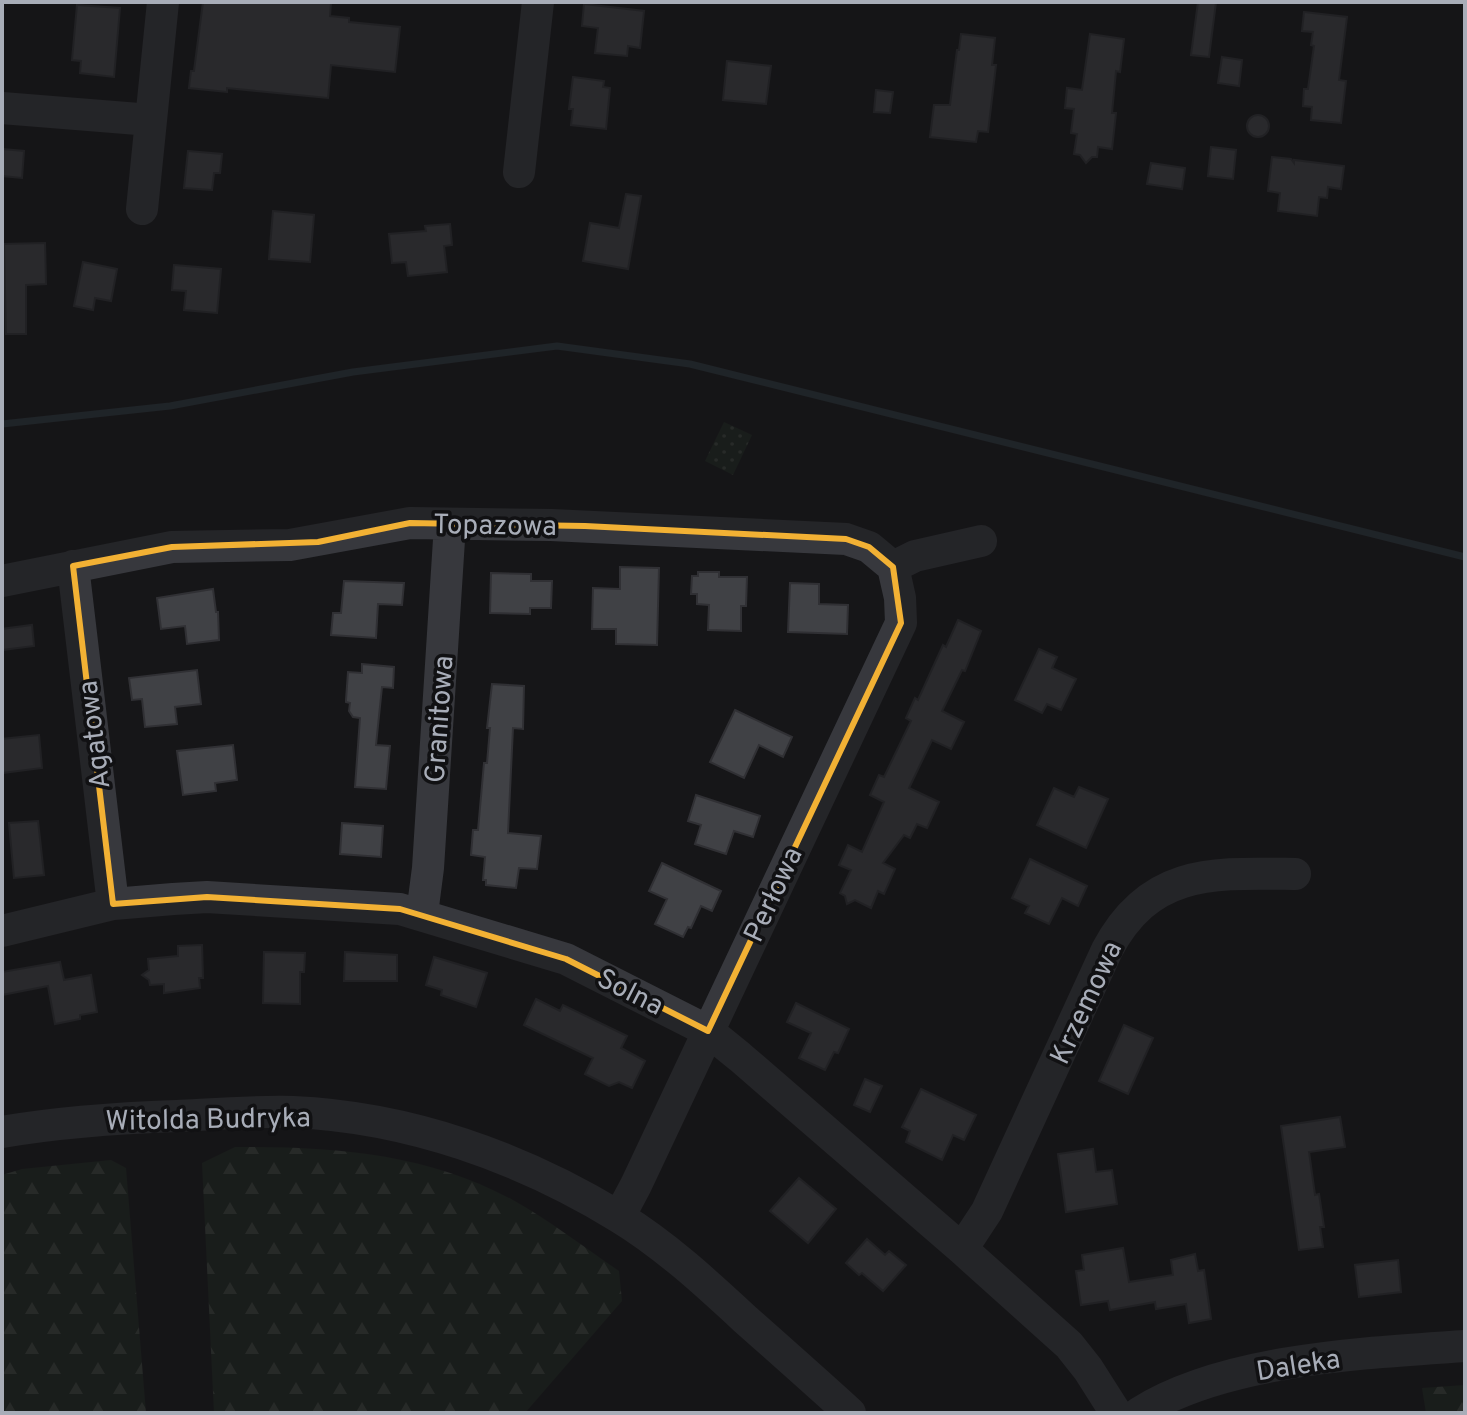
<svg xmlns="http://www.w3.org/2000/svg" width="1467" height="1415" viewBox="0 0 1467 1415" font-family="Overpass,sans-serif">
<style>
.green{fill:url(#green-dots)}
.forest{fill:url(#forest-firs)}
.lines{fill:none;stroke-linecap:round;stroke-linejoin:round}
.stream{stroke:#2c353c;stroke-width:7}
.building{fill:#404145;stroke:#303034;stroke-width:2}
.minor{stroke:#37383d;stroke-width:32}
.marked{fill:none;stroke:#f2b134;stroke-width:6;stroke-linejoin:round}
.labels{text-anchor:middle;stroke-width:7;stroke-linejoin:round;paint-order:stroke}
.street-label{font-size:28px;fill:#a8adb8;stroke:#111113}
</style>
<defs>
<pattern id="green-dots" width="8" height="8" patternUnits="userSpaceOnUse" patternTransform="scale(2)"><rect width="8" height="8" fill="#1e261f"/><path d="M2 2h.1M6 6h.1" fill="none" stroke="#3c433d" stroke-width="1.8" stroke-linecap="round"/></pattern>
<pattern id="forest-firs" width="22" height="20" patternUnits="userSpaceOnUse" patternTransform="scale(2)"><rect width="22" height="20" fill="#1e261f"/><path d="M5 1l3.5 6h-7zM16 11l3.5 6h-7z" fill="#3c433d"/></pattern>
</defs>
<rect width="100%" height="100%" fill="#161618"/>
<path class="green" d="M724,422L752,435L733,475L705,461Z"/>
<path class="forest" d="M235,1147C331,1146 427,1153 513,1200C550,1221 584,1247 619,1271L622,1301L525,1413H214L202,1163Z
M111,1160L126,1168L146,1413H2V1175L22,1169Z
M1465,1385V1413H1426L1422,1388Z"/>
<g class="lines">
<path class="stream" d="M2,424L170,406L353,372L557,346L690,364L1465,557"/>
</g>
<path class="building" d="M203,2H331L330,16L349,18V22L400,27L395,72L331,65L328,98L227,88V92L189,88L191,71H194Z
M1198,2H1216L1209,57L1191,55Z
M584,4L644,11L640,48L628,46L627,56L595,53L598,28L582,26Z
M77,5L120,8L114,77L80,73L81,61L72,60Z
M1304,12L1347,17L1339,80L1346,81L1341,123L1311,120L1312,107L1303,106L1304,89H1308L1314,46L1311,45L1313,32L1302,31Z
M961,34L995,38L992,65H996L988,132L978,131L976,142L930,137L934,105H950L957,50H959Z
M1090,34L1124,39L1120,72L1116,71L1112,113H1116L1112,149L1098,147L1097,157H1092L1086,163L1080,155L1074,154L1077,134L1071,133L1074,109L1065,108L1067,88L1082,90Z
M1222,57L1242,60L1239,86L1218,83Z
M727,61L771,66L766,104L723,100Z
M573,77L604,81L603,87L610,88L606,129L571,125L573,109H569Z
M876,90L893,92L890,113L874,112Z
M1247 126a11 11 0 1 1 22 0a11 11 0 1 1-22 0Z
M1211,147L1236,150L1233,179L1208,176Z
M2,149L24,151L22,178L2,176Z
M188,151L222,154L220,173H214L212,190L184,188Z
M1272,157L1291,159L1294,163V160L1344,166L1341,189L1328,187L1327,198L1319,197L1317,216L1278,211L1280,193L1268,191Z
M1151,163L1185,168L1182,189L1147,184Z
M626,194L641,196L628,269L583,261L590,223L619,228Z
M273,211L314,215L310,262L269,259Z
M450,224L452,245L444,246L447,272L408,276L406,262L392,263L389,234L426,231L425,226Z
M45,243L46,284L26,285V334H6L4,244Z
M83,262L117,269L111,301L95,298L93,310L74,306Z
M174,265L221,269L217,313L184,310L186,291L172,290Z
M620,567L659,568L657,645L616,644V629H592L593,588L620,589Z
M698,572H719V577H747L746,606H741V631L708,630L709,605L697,604V594H691L692,576H698Z
M491,573L531,574V581H552L551,608H530V614L490,613Z
M344,581L404,583L402,605L378,604L376,638L331,635L333,613H341Z
M790,583L819,584V604L848,605L847,634L788,632Z
M213,589L216,612H218L219,640L187,644L185,626L161,629L157,598Z
M958,620L981,631L965,671L962,670L942,711L964,722L951,749L932,740L909,788L939,802L927,828L917,824L910,838L904,835L883,863L895,869L884,894L878,891L871,908L855,900L847,904L845,896L840,893L851,870L839,865L848,845L862,852L884,802L870,795L879,775L884,777L911,721L906,718L915,698L918,700L943,645L946,647Z
M32,625L34,646L2,650V629Z
M1039,649L1057,657L1052,668L1076,679L1061,710L1047,704L1042,713L1015,700Z
M362,664L394,667L393,688L382,687L376,745L390,746L386,789L355,787L360,718L353,717L349,711L350,703L346,702V700L348,672L362,673Z
M197,670L201,704L175,707L177,724L145,727L142,699L132,700L129,678Z
M492,684L524,686L523,729L513,728L508,833L541,836L537,869L519,868L516,888L486,885V880H483L485,857L471,855L473,830H478L484,763H487L490,728H487Z
M735,710L792,737L783,757L759,745L744,778L710,762Z
M39,735L42,768L2,773V739Z
M233,745L237,780L215,783L216,791L183,795L177,751Z
M1079,787L1108,799L1086,848L1037,825L1054,788L1074,797Z
M696,795L760,816L753,837L734,831L726,854L695,844L701,825L688,821Z
M38,821L44,875L14,878L9,823Z
M342,823L383,826L381,857L340,854Z
M1030,859L1087,886L1078,906L1062,898L1049,924L1025,913L1029,906L1012,898Z
M662,863L721,891L712,911L701,906L691,928L688,927L683,937L655,924L667,899L649,891Z
M202,945L203,978H199L200,988L164,993V984L150,985L149,980L142,975L149,970L148,959L178,956V946Z
M264,952L305,953L304,972H300V1004L263,1003Z
M345,952L397,955V981H344Z
M434,957L487,973L476,1007L441,995L442,990L426,985Z
M60,962L64,980L91,975L97,1012L80,1015V1019L55,1024L48,986L2,995V972Z
M536,999L560,1011L563,1005L627,1036L621,1048L645,1061L632,1088L619,1082L609,1086L585,1074L593,1058L524,1025Z
M796,1003L849,1029L838,1053L834,1052L825,1070L799,1058L811,1033L787,1022Z
M1124,1025L1153,1038L1128,1094L1099,1081Z
M865,1079L882,1086L870,1112L854,1105Z
M921,1089L976,1115L964,1140L953,1135L942,1160L906,1142L910,1131L902,1127Z
M1340,1117L1345,1147L1309,1152L1315,1195L1319,1194L1324,1227H1320L1323,1247L1299,1250L1281,1126Z
M1093,1149L1096,1172L1112,1170L1117,1204L1066,1212L1058,1154Z
M799,1178L836,1209L808,1243L770,1211Z
M867,1239L885,1255L889,1251L906,1265L883,1291L862,1273L859,1275L846,1263Z
M1123,1248L1129,1282L1173,1275L1171,1260L1195,1254L1198,1271L1204,1270L1211,1319L1189,1323L1186,1304L1156,1309L1155,1302L1110,1310L1108,1301L1081,1305L1076,1271L1084,1270L1082,1255Z
M1398,1260L1401,1292L1359,1297L1355,1265Z"/>
<g class="lines">
<path class="minor" d="M2,108L151,120
M519,172L538,2
M142,209L163,2
M73,566L113,904
M2,581L172,547L290,545L410,523L551,525L846,539L869,547L893,567L915,556L981,541
M422,914L428,868L450,524
M2,931L113,904L173,899L207,897L400,909L566,959L708,1031L740,1057L962,1249L1069,1345L1088,1369L1116,1413
M2,1132C60,1122 118,1118 177,1116C216,1114 254,1111 293,1112C408,1117 521,1157 619,1217C665,1245 706,1283 746,1320C781,1351 816,1382 850,1413
M619,1217L636,1185L901,623L900,598L893,567
M962,1249L987,1211L1107,950C1150,868 1214,873 1295,874
M1139,1413C1224,1359 1366,1353 1465,1346"/>
</g>
<path d="M0 0H1467V1415H0ZM410,523L585,526L846,539L869,547L893,567L901,623L708,1031L566,959L400,909L207,897L113,904L73,566L172,547L318,542Z" fill="#161618" fill-opacity=".55" fill-rule="evenodd"/>
<path class="marked" d="M410,523L585,526L846,539L869,547L893,567L901,623L708,1031L566,959L400,909L207,897L113,904L73,566L172,547L318,542Z"/>
<g class="labels">
<g class="street-label">
<text transform="translate(495 524) rotate(1)" y="10">Topazowa</text>
<text transform="translate(438 719) rotate(-86)" y="10">Granitowa</text>
<text transform="translate(93 735) rotate(-97)" y="10">Agatowa</text>
<text transform="translate(772 894) rotate(-65)" y="10">Perłowa</text>
<text transform="translate(631 991) rotate(27)" y="10">Solna</text>
<text transform="translate(1085 1002) rotate(-65)" y="10">Krzemowa</text>
<text transform="translate(208 1118) rotate(-1)" y="10">Witolda Budryka</text>
<text transform="translate(1298 1364) rotate(-9)" y="10">Daleka</text>
</g>
</g>
<rect width="1467" height="1415" fill="none" stroke="#a8adb8" stroke-width="8"/>
</svg>
